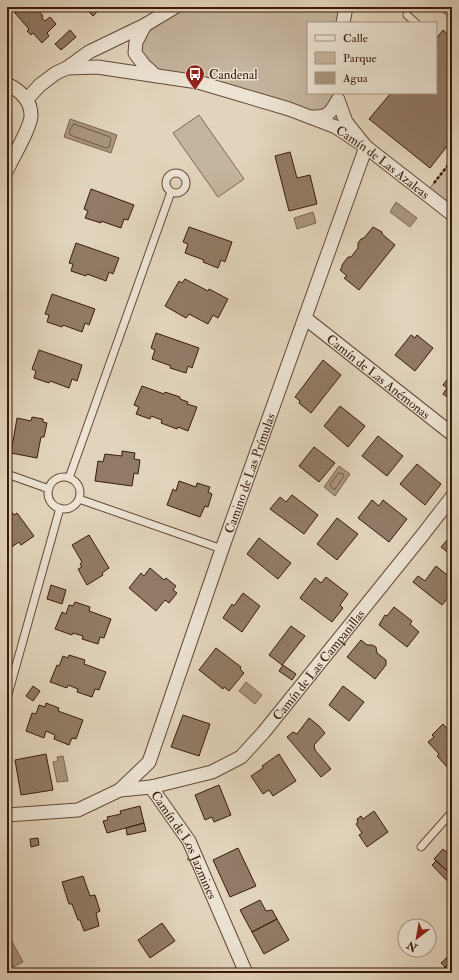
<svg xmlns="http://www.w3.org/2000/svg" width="459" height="980" viewBox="0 0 459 980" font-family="'IM FELL Double Pica',serif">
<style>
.green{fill:#c5b49e;stroke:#806754}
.water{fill:#a9957f;stroke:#7d6450}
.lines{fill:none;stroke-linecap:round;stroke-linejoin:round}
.shore{stroke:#725844;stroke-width:1}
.building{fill:#917b66;stroke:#3a1a09}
.service-casing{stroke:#644836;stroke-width:9}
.minor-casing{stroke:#644836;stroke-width:15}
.path{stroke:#3a1a09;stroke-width:2.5;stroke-dasharray:3 2;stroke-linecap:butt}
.service{stroke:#ece3d3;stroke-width:7}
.minor{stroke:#ece3d3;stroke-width:13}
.labels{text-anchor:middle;stroke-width:3;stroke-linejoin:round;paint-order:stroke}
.poi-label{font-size:13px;fill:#3a1a09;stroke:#ece3d3;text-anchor:start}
.street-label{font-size:13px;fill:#3a1a09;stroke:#ece3d3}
</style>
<rect width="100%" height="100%" fill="#e2d4bc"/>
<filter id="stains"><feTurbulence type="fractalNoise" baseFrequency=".005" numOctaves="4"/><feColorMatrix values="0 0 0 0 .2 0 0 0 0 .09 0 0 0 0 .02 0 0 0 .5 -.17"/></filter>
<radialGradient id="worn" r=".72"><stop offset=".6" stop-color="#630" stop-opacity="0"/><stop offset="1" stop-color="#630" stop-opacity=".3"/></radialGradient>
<path class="green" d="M175,7H346L343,23H308V93H338V100L322,117L156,76L136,42Z
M199,115L244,179L218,197L173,133Z
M452,160V214L426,193Z"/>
<path class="water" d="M70,119L117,135L111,153L64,137Z
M396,202L417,218L410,227L390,212Z
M313,212L316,223L297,229L294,218Z
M339,466L350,474L335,496L324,487Z
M246,682L262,695L255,704L239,691Z
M63,756L68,781L57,782L53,762L58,761L57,757Z
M10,938L23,962L13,967L7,955V939Z"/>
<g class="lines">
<path class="shore" d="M74,124L110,137L111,139L109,147L106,148L70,135C69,132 71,126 74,124Z
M339,473L343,474L344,476L335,489H333L330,485Z"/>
</g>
<path class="building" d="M21,7L25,9L28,7H32L36,12L38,10L43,16L42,18L45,21L50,17L56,24L47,33L49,36L42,43L33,33L31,35L27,31L29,29L15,13Z
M84,7H102L93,16Z
M70,30L76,37L61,50L55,44Z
M443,30L452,38V140L430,168L369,119L391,93H436V39Z
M290,152L297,178L310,175L317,204L289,211L275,156Z
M91,189L134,205L128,220L124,219L121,228L101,221V223L85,218L88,211L84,209Z
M189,227L232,242L225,262L221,260L218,268L203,262L204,260L185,253L188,244L183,242Z
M373,227L382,232V234L395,245L359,290L344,278L347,276L340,270L342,267V265L348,257H351L358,248V243L361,239L364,238Z
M76,243L119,258L113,274L109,272L106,281L87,274L86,276L71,271L73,264L69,263Z
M185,279L208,291L209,289L228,299L218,318L213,315L208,324L189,314L186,318L165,306L179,281L182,283Z
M52,294L95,309L89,325L85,323L82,332L63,325L62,327L47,322L49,315L45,314Z
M156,333L199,348L192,368L188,366L186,373L170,368L171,366L152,359L155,350L151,348Z
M411,335L415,338L417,335L433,348L415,371L395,355Z
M39,350L82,365L77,381L72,379L69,388L50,381L49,383L34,378L36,371L32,369Z
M323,360L341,375L311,413L299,403L300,401L295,397Z
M452,373V400L443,394L447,388L443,385Z
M142,386L164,394L165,392L180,397V399L188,402L187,404L197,407L188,431L178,427L177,429L161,423L162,420L151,416L150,419L136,414L139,407L134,405Z
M340,406L365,426L348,447L324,426Z
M32,417L43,419V422L47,423L44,437H41L37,458L11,453L17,418L31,421Z
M378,436L403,456L387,476L362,456Z
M314,447L335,463L319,482L299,466Z
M122,451L135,453L134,459L140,460L138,474L134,473L132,486L95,481L98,461L103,462L105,454L122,456Z
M417,464L441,484L425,505L400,484Z
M179,481L196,487L197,483L210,487L208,492L212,494L208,507L205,506L200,517L167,505L173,489L176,491Z
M292,495L318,515L304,534L270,509L280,497L286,502Z
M372,500L379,506L383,500L407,519L389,542L358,518Z
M7,506L14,515L17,513L34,536L21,545L19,542L7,550Z
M337,518L358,534L337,560L317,544Z
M89,535L109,568L102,573L103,575L87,585L78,569L82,567L80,564L82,562L72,545Z
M259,538L291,563L278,579L247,554Z
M449,538L451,539L452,538V556L441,547Z
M436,566L452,579V586L447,593L450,595L442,605L413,582L418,576L425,581Z
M150,568L164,580L166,578L176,586L173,590L177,593L169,603L165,600L156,611L129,588L141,573L144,576Z
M326,577L348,594L340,605L343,608L332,622L300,598L315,578L321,583Z
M51,585L66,590L62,604L47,599Z
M243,593L260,606L242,632L223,618L232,604L234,606Z
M75,602L90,607L89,611L111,619L104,638L100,637L98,644L82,639L83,636L73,633L72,635L55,629L62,612L66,614L69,605L73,606Z
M394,607L412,621L410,624L419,632L407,647L379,625L385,615L387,616Z
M291,626L305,636L282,665L269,655Z
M361,640L367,645H372L376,647L377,653L386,660V665L375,679L347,657Z
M216,648L241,667L240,669L244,673L229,691L224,687L223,689L199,670Z
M69,655L85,660L84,664L106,672L99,690L95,689L92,697L77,692L78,689L68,685L67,688L50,682L57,665L59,666L63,656L68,658Z
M283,665L296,674L292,680L279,671Z
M33,686L40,691L33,701L26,696Z
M343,686L364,702L349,721L329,705Z
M46,703L59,708L58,711L83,720L76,739L72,738L69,745L54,739L55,735L46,731L44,738L26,731L32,713L36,714L39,705L45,707Z
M183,715L210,724L199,756L171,747Z
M309,718L319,726L325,733L314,745L315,750L331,769L321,777L287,737L293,732L297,734Z
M443,724L452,734V764L448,768L437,756L439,754L428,742L434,737L432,735Z
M46,754L53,790L21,795L15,760Z
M279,754L296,781L273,796L269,790L263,794L251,776L263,768L262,766Z
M219,785L231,815L214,822L212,817L205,820L195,795Z
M140,806L144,823L107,833L103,821L108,820L107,817L121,814L120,811Z
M374,811L388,832L367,847L359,835L362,833L356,824L358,822L357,819L361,816L363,819Z
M144,823L146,831L127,835L126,828Z
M38,838L39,845L31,847L30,839Z
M238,848L256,886L230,897L213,860Z
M443,849L452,857V875L434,859Z
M436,861L452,875V886L432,865Z
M83,876L90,896L95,895L100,911L96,913L99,926L84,931L80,920H78L72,904H69L62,882Z
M260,900L266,911L272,910L277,919L252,932L240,910Z
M277,919L289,940L264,954L252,932Z
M162,923L175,941L150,958L138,940Z
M452,953V961L445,967L441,963Z
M445,967L450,973H439Z"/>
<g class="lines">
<defs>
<path id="service" d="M407,15L416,23
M166 183a10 10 0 1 1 20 0a10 10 0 1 1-20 0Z
M7,474L49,489
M48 493a16 16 0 1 1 32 0a16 16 0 1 1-32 0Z
M69,478L171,192
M79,499L222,549
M7,698L60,508
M421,847L452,812"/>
<g id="minor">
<path d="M448,7L452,10"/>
<path d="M343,23L346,7"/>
<path d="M145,25L136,42L135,53L144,65L156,76"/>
<path d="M67,68L89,52L145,25L175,7"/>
<path d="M7,84C19,90 31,100 31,115C32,125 12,159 7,170"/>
<path id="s1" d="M27,99L40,85L56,73L67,68L97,67L198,82L289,109L336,127L366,147L452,214"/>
<path d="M312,117C328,117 330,114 338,100"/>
<path id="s2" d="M305,318L452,434"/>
<path id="s3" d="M151,787L212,772L241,757L263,733L421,537L452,497"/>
<path id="s4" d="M120,790L149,762L222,549L366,147L346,122L338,100"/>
<path id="s5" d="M7,815L78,810L120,790L151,787L189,841L246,973"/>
</g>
</defs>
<use href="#service" class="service-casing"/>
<use href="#minor" class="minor-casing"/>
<path class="path" d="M434,183L452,160"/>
<use href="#service" class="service"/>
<use href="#minor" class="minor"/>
</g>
<defs>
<symbol id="bus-pin" viewBox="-11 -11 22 30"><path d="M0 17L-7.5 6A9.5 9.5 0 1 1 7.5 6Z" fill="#8f2418" stroke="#ece3d3"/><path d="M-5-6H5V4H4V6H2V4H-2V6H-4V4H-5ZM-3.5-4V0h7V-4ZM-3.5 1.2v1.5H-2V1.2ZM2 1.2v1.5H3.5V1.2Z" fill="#fff"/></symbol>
</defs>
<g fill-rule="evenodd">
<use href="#bus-pin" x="184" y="63" width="22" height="30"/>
</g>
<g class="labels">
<g class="poi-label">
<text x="209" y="79">Candenal</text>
</g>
<g class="street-label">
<text dy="5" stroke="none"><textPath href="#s1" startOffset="387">Camín de Las Azaleas</textPath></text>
<text dy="5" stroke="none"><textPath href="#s2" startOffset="94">Camín de Las Anémonas</textPath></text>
<text dy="5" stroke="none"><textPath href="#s4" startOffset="346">Camino de Las Prímulas</textPath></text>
<text dy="5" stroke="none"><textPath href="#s3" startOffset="216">Camín de Las Campanillas</textPath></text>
<text dy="5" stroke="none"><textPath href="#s5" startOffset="216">Camín de Los Jazmines</textPath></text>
</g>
</g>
<rect width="459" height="980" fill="none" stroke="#e2d4bc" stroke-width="24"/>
<rect x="8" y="8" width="443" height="964" fill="none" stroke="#3a1a09" stroke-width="2"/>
<rect x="12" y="12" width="435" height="956" fill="none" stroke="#3a1a09"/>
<rect x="307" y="22" width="130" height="72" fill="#ece3d3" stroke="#a59382"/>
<rect x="315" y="35" width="20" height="6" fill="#ece3d3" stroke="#a59382"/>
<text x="343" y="42" font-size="12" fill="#3a1a09">Calle</text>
<rect x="315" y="52" width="20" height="12" fill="#c5b49e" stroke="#a59382"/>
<text x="343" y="62" font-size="12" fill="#3a1a09">Parque</text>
<rect x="315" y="72" width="20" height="12" fill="#a9957f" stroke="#a59382"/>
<text x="343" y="82" font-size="12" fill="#3a1a09">Agua</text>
<g transform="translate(417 938) rotate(211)"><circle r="19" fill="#ece3d3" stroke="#a59382"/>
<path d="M0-3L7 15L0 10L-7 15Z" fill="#8f2418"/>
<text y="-6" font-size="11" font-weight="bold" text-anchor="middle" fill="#3a1a09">N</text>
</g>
<rect width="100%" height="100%" filter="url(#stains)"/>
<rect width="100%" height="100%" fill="url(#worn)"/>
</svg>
